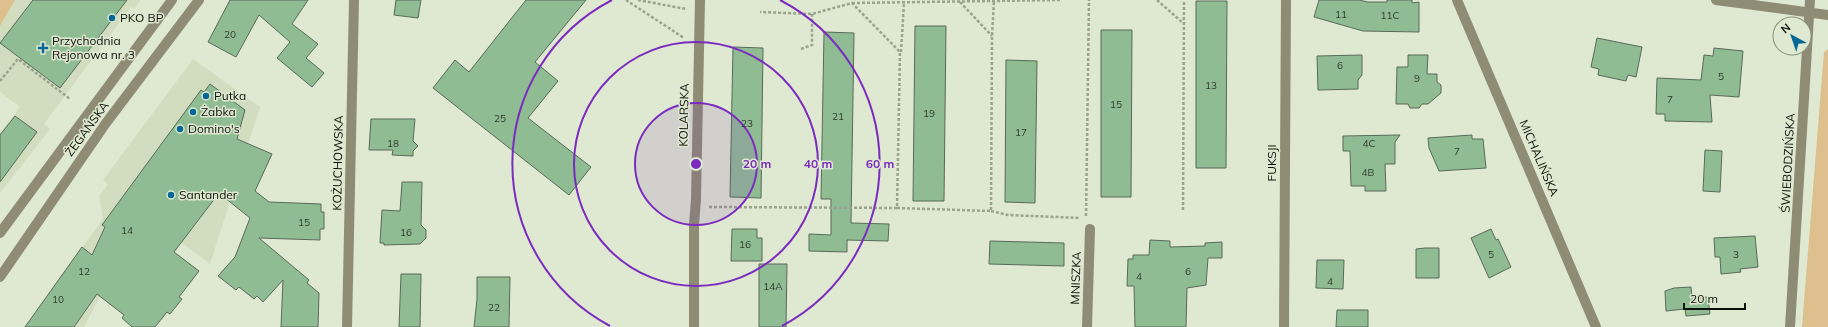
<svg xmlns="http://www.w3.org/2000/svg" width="1828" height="327" viewBox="0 0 1828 327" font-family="Mulish,sans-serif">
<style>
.built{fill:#d1ddbe}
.green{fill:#debf8e}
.building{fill:#90bc94;stroke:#586a59}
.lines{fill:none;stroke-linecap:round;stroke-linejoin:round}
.path{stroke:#9ba28f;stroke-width:2.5;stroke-dasharray:3 2;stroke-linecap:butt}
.minor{stroke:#8f8c75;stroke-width:10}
.tertiary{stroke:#8f8c75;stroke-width:10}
.ring{fill:none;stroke:#7b2cbf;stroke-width:2}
.poi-dot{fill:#046796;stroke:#dfe8d0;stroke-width:1.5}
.labels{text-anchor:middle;stroke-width:3;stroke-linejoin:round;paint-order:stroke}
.number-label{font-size:10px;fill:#2e3b2b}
.poi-label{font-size:12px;fill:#0d1008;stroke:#dfe8d0;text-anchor:start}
.street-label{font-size:12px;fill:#0d1008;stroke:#dfe8d0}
.centre{fill:#7b2cbf;stroke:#dfe8d0;stroke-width:2}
.ring-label{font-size:12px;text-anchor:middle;font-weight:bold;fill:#7b2cbf;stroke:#dfe8d0;stroke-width:3;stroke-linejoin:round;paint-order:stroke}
</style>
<rect width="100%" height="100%" fill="#dfe8d0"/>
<path class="built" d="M15,0H141L134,9L131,7L44,124L50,129L0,193V133L20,107L0,92V26Z
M193,59L260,107L210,264L165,230L124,250L84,327H24L103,219L99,196L108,184L103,180Z"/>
<path class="green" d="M0,0H15L0,26Z
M1828,49V327H1802L1824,52Z"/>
<path class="building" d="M33,0H127L60,88L0,43Z
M230,0H308L292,24L318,44L306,58L324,73L312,87L277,58L290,42L259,15L236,57L208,42Z
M396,0H421L418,18L394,15Z
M526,0H586L535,62L558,81L528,118L591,167L569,195L433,88L455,60L469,72Z
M1319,0H1359L1368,2H1387V0H1412V3L1419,2V32L1363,31L1314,17Z
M1196,1H1227L1226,168H1196Z
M915,26H946L944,201H913Z
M1101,30H1132L1131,197H1101Z
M824,32L854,33L851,223L889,224L888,241L847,240V252L809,251V234L831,235V199H821Z
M1597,38L1642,47L1636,77L1628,75L1626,81L1598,75L1599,69L1591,67Z
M733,47L763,48L761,198L730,197Z
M1714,48L1743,51L1739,97L1710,95L1712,122L1665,121V114H1656L1657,78L1701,80L1704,55L1713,56Z
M1362,55V75L1358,80V89L1318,90L1317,56Z
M1408,55H1428L1427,74H1437V82L1441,85V93L1428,104H1422L1419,108H1410L1408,104H1396L1397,67H1408Z
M1006,60L1037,61L1035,203L1005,202Z
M210,84L245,110L237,139L272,154L255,191L269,202L321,204V212H324V229H320V240L259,238L309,280L307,283L319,293L318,327H281L283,280L263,302L257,296L254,299L239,287L236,290L218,276L235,257L250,218L219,193L174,252L199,271L179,297L182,299L170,314L167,312L155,327H132L122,318L124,315L97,294L74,327H25L82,247L92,255L105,227L102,225L201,90L204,92Z
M15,116L37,132L0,182V135Z
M371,119H415L413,141L418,146L413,151V156L392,155L393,150H369Z
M1400,135L1395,142V164H1385L1386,191H1365V186H1351L1350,151H1343V136Z
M1472,135V139H1483L1486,168L1439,171L1429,148L1428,138Z
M1705,150L1722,151L1720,192L1703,191Z
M402,182H422L421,225L426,230V238L420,244L384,245V243H380L382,210L400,211Z
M732,229H757V238H762V261H731Z
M1491,229L1496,240L1498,239L1511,267L1489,278L1471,238Z
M1755,236L1758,267L1740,269L1741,272L1721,274L1720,257H1715L1714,238Z
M1150,240L1170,241V247L1205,246V243L1222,242V258H1208L1206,285L1187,288L1186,327H1135L1134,286H1127L1128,259H1133V255H1149Z
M990,241L1064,243V266L989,264Z
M1425,248H1439V278H1416V249Z
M1317,260H1344L1343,289L1316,288Z
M759,264H787L786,327H759Z
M401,274H421L420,327H399Z
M477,277H510L509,327H474L477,299Z
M1691,287L1692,298L1708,297L1710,314L1686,316L1685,309L1666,311L1665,291L1674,288Z
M1337,310H1368V327H1336Z"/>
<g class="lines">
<path class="path" d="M626,0L684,38
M638,0L686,9
M1157,0L1183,23
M960,2L992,36
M852,3L1061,0
M801,49L812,45V14
M901,52L904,3
M0,81L18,59L70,99
M709,207L897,208L900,52L852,3L812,14L760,12
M897,208L991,211L992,36L994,0
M1183,210L1184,0
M991,211L1008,215L1080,218
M1086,216L1089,0"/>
<path class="minor" d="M1457,0L1596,327
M1716,0L1828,15
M347,327L354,0
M694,327V225L696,199L700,0
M1087,327L1090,229
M1284,327L1286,0
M1790,327L1810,0"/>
<path class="tertiary" d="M0,233L172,0
M0,277L106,123L199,0"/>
</g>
<circle cx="696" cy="164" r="61" fill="#7b2cbf" fill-opacity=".12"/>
<g class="ring">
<circle cx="696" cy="164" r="61"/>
<circle cx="696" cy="164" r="122"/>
<path d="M610 326A184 184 0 0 1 612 0M780 0A184 184 0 0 1 782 326"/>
</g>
<g class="poi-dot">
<circle cx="112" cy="18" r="4"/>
<path d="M41 42h4v4h4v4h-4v4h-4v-4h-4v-4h4z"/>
<circle cx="206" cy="96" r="4"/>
<circle cx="193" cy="112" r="4"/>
<circle cx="180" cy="129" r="4"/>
<circle cx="171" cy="195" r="4"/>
</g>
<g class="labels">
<g class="number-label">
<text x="1341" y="18">11</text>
<text x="1390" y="19">11C</text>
<text x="230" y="38">20</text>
<text x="1340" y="69">6</text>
<text x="1721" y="80">5</text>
<text x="1417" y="82">9</text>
<text x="1211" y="89">13</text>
<text x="1670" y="103">7</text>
<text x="1116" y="108">15</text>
<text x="929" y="117">19</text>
<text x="838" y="120">21</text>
<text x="500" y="122">25</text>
<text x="747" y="127">23</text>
<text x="1021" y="136">17</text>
<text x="393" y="147">18</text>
<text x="1369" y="147">4C</text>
<text x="1457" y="155">7</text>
<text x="1368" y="176">4B</text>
<text x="304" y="226">15</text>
<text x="127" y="234">14</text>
<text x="406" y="236">16</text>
<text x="745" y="248">16</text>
<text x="1491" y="258">5</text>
<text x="1736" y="258">3</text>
<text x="84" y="275">12</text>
<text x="1188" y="275">6</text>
<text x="1139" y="280">4</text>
<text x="1330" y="285">4</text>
<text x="773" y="290">14A</text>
<text x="58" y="303">10</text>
<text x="494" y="311">22</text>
</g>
<g class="poi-label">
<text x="120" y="22">PKO BP</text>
<text x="52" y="45">Przychodnia<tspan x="52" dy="14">Rejonowa nr. 3</tspan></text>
<text x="214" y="100">Putka</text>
<text x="201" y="116">Żabka</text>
<text x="188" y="133">Domino's</text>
<text x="179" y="199">Santander</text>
</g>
<g class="street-label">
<text transform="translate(684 115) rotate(-89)" y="4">KOLARSKA</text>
<text transform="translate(87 129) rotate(-54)" y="4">ŻEGAŃSKA</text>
<text transform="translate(1539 158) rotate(67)" y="4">MICHALIŃSKA</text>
<text transform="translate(338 163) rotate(-89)" y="4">KOŻUCHOWSKA</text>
<text transform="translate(1272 163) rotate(-90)" y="4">FUKSJI</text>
<text transform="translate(1788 163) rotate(-87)" y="4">ŚWIEBODZIŃSKA</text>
<text transform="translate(1076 278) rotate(-88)" y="4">MNISZKA</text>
</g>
</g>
<circle cx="696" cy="164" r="6" class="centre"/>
<g class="ring-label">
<text x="757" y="168">20 m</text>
<text x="818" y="168">40 m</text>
<text x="880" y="168">60 m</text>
</g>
<g transform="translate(1792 36) rotate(320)"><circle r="19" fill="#dfe8d0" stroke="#8b9280"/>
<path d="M0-3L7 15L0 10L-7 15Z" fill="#046796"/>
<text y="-6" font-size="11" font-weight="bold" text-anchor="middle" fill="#0d1008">N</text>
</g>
<path d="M1684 303v6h61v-6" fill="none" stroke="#0d1008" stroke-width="2"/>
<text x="1690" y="303" font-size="12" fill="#0d1008" stroke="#dfe8d0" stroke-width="3" paint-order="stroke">20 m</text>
</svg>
